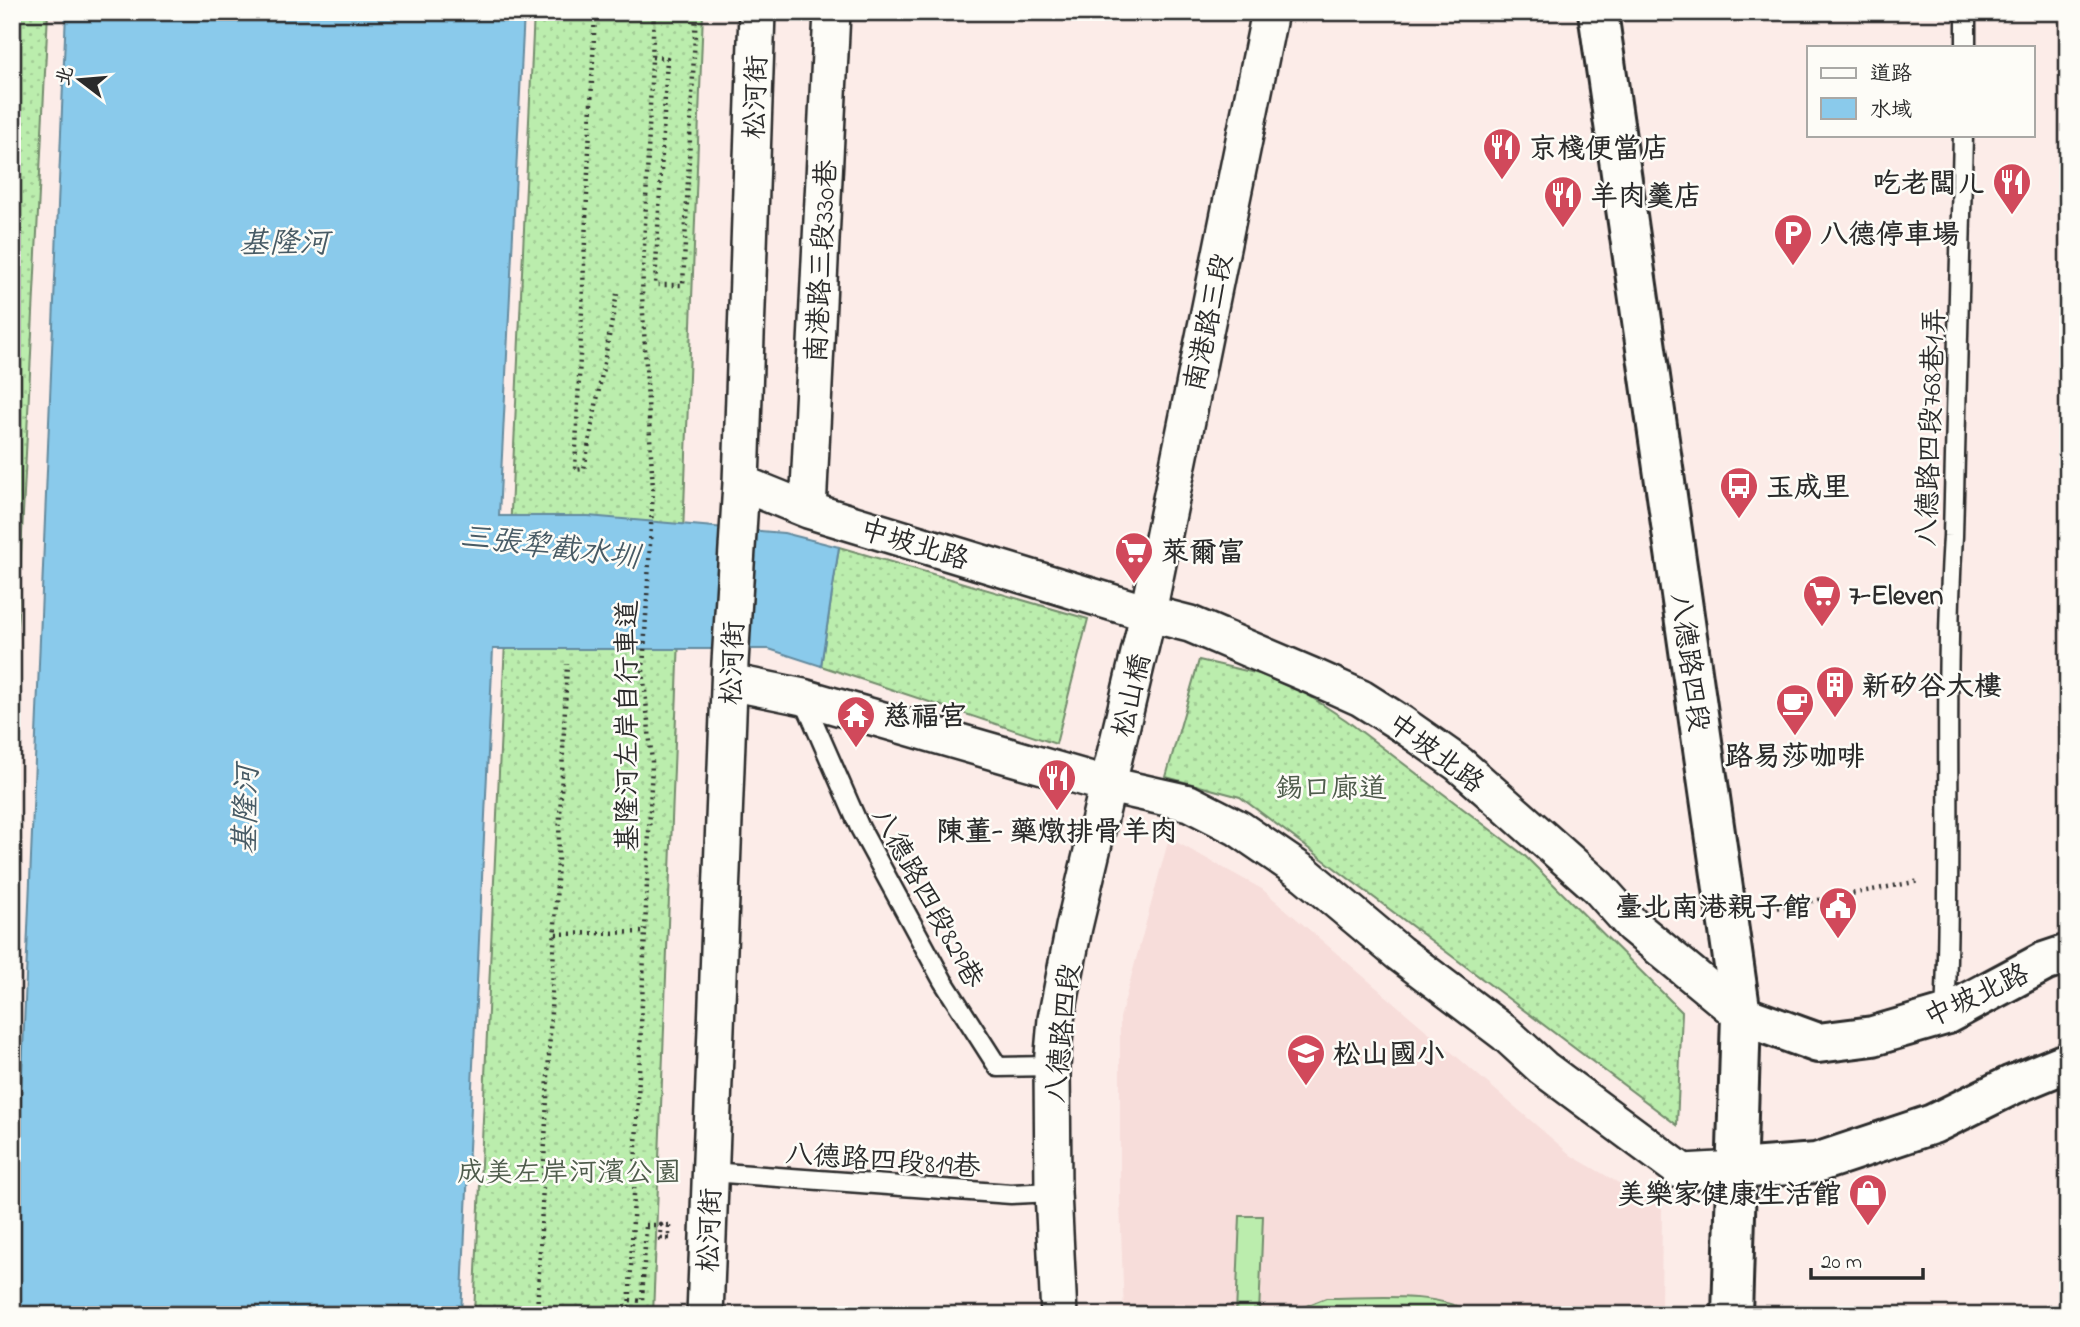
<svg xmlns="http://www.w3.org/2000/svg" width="2080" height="1327" viewBox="0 0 2080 1327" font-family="'Indie Flower','LXGW WenKai TC',sans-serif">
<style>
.built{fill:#f7ddda}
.grass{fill:url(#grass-dots);stroke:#738c6c;stroke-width:2}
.pitch{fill:#bbedad;stroke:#738c6c;stroke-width:2}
.water{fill:#8acaeb;stroke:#648a9e;stroke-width:2}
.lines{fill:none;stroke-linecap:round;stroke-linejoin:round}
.lane-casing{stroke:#2b2b2b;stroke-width:23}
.street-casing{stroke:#2b2b2b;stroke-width:40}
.secondary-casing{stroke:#2b2b2b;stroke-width:44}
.path{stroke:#2b2b2b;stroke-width:4.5;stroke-dasharray:2 5;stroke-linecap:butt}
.lane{stroke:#fdfcf7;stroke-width:18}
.street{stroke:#fdfcf7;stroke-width:35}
.secondary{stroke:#fdfcf7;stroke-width:38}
.path-bridge{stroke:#2b2b2b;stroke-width:4.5;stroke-dasharray:2 5;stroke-linecap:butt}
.labels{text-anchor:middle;stroke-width:5;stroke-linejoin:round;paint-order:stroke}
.street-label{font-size:28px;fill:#2b2b2b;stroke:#fdfcf7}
.poi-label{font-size:28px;font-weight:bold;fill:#2b2b2b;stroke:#fdfcf7;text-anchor:start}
.park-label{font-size:28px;fill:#4f5c4c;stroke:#fdfcf7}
.water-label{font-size:30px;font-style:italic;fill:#485b65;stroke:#fdfcf7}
</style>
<defs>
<pattern id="grass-dots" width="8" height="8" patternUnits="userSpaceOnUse" patternTransform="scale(1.75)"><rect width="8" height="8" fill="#bbedad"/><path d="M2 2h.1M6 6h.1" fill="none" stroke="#a1cb95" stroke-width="1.8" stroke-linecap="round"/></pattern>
</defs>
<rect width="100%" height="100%" fill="#fcece8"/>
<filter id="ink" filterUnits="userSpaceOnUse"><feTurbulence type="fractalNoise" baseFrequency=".0143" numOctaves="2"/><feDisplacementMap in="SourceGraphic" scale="14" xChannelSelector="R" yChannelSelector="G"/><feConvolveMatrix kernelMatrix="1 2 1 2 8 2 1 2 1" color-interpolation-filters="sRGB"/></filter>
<g filter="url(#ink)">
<path class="built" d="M1169,838L1262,889L1572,1156L1662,1208L1661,1315H1124L1120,1200V1018Z"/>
<path class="grass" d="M12,12H48L12,734Z
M534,12H703L653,1315H474Z
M839,547L1088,619L1056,744L821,666Z
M1199,660L1285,680L1346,720L1524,855L1682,1012L1677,1125L1240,797L1166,777Z"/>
<path class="pitch" d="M1240,1216H1263L1259,1315H1236Z
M1326,1298C1372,1298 1436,1290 1476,1315H1294L1301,1308Z"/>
<path class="water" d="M66,12H524L499,516H588L784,533L839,547L821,666L769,649H493L461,1315H12Z"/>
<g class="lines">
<defs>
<path id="lane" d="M1966,47V12
M803,698L860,828L943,981L998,1067L1052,1066
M1945,1015C1953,855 1943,695 1953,536L1963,135
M710,1172L1011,1194L1053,1192"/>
<path id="street" d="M741,483L808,510L1147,613L1190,624L1312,676L1361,698L1402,724L1459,764L1598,887L1632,925L1741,1015
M808,510L832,12
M730,682L803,697L1109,785L1189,803L1238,828L1305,874L1399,953L1506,1034L1543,1068L1683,1172L1736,1169
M705,1315L730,663L741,483L757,12
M1059,1315L1053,1192L1052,1066L1056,1019L1074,927L1144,632L1270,12"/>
<path id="secondary" d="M1598,12L1741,1015L1732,1315
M1741,1015L1818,1043L1873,1036L1945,1015L2044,962L2068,954
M1736,1169L1816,1163L1933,1124L2012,1085L2068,1062"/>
</defs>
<use href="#lane" class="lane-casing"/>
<use href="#street" class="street-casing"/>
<use href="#secondary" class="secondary-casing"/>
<path class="path" d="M595,12L575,470L584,469L617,294
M652,57L667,58L655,285H683L696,12
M1770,909L1920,881
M556,934L644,932
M669,1225H661V1238H674
M630,1300L642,1301L646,1225
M537,1315L567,664
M629,1315L652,762L643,670L653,490L642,295L654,12"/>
<use href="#lane" class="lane"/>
<use href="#street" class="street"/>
<use href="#secondary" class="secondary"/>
<path class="path-bridge" d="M646,1225H661L660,1239H669V1225"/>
</g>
</g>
<defs>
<symbol id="restaurant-pin" viewBox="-11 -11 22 30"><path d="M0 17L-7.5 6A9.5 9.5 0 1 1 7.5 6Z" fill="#d1495b" stroke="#fdfcf7"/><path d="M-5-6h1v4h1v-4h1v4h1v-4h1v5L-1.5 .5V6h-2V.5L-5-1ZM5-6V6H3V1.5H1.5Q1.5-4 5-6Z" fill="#fff"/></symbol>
<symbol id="parking-pin" viewBox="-11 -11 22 30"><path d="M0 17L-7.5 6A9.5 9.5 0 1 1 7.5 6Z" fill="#d1495b" stroke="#fdfcf7"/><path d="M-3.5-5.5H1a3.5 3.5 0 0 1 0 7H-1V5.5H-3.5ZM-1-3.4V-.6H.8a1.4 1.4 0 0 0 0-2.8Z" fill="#fff"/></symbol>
<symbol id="bus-pin" viewBox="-11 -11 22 30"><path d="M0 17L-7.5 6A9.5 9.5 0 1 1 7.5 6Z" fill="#d1495b" stroke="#fdfcf7"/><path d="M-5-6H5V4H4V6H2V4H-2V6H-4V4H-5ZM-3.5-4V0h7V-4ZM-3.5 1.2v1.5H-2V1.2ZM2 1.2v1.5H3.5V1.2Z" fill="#fff"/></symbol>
<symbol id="supermarket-pin" viewBox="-11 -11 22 30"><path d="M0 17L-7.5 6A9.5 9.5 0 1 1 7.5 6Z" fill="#d1495b" stroke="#fdfcf7"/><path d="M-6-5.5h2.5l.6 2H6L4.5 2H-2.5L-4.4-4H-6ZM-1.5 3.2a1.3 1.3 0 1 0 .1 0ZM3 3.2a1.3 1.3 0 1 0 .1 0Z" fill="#fff"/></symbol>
<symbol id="building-pin" viewBox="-11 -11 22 30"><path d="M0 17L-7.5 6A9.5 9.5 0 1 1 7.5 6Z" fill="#d1495b" stroke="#fdfcf7"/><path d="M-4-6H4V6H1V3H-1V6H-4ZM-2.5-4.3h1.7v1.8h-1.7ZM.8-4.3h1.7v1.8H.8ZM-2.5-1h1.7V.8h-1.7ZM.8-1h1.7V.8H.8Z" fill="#fff"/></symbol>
<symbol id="cafe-pin" viewBox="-11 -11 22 30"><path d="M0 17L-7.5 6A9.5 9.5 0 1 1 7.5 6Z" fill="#d1495b" stroke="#fdfcf7"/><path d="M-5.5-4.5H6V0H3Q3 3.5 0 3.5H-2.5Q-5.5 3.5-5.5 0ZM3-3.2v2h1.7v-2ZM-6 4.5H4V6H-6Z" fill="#fff"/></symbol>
<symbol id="temple-pin" viewBox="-11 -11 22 30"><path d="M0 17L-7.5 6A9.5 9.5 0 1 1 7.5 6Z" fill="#d1495b" stroke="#fdfcf7"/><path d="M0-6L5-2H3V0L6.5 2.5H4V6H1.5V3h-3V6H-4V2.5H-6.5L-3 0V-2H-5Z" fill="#fff"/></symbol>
<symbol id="civic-pin" viewBox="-11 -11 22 30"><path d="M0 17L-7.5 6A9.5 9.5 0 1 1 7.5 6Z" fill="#d1495b" stroke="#fdfcf7"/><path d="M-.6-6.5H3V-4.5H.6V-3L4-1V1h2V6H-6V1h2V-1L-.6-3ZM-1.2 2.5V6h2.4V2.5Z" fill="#fff"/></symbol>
<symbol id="school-pin" viewBox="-11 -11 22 30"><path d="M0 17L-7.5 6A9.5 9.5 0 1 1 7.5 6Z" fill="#d1495b" stroke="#fdfcf7"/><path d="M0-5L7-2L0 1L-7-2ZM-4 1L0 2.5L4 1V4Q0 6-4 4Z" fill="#fff"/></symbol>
<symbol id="shop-pin" viewBox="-11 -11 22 30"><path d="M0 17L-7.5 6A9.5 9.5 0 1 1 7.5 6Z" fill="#d1495b" stroke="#fdfcf7"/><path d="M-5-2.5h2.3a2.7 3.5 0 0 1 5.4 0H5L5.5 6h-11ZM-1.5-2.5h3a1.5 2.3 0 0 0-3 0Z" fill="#fff"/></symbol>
</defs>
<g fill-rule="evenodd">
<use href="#restaurant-pin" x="1480" y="125" width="44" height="60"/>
<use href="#restaurant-pin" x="1990" y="160" width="44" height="60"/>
<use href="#restaurant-pin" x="1541" y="173" width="44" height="60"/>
<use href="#parking-pin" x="1771" y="211" width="44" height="60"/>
<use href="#bus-pin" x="1717" y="464" width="44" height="60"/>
<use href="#supermarket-pin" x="1112" y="529" width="44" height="60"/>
<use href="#supermarket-pin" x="1800" y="572" width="44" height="60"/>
<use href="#building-pin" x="1813" y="663" width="44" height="60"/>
<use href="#cafe-pin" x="1773" y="681" width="44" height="60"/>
<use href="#temple-pin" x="834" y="693" width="44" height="60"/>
<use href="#restaurant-pin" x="1035" y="756" width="44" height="60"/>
<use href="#civic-pin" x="1816" y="884" width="44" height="60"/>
<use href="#school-pin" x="1284" y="1031" width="44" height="60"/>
<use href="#shop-pin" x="1846" y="1171" width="44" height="60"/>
</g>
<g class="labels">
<g class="street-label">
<text transform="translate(754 97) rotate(-88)" y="10">松河街</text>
<text transform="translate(820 261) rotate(-87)" y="10">南港路三段330巷</text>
<text transform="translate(1207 322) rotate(-78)" y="10">南港路三段</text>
<text transform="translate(1929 427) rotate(-88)" y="10">八德路四段768巷1弄</text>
<text transform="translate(915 543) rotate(17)" y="10">中坡北路</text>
<text transform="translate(1691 662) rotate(82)" y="10">八德路四段</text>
<text transform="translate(731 663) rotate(-88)" y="10">松河街</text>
<text transform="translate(1130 695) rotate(-77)" y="10">松山橋</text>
<text transform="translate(626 726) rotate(-90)" y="10">基隆河左岸自行車道</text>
<text transform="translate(1437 752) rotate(37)" y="10">中坡北路</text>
<text transform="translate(929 897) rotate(61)" y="10">八德路四段829巷</text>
<text transform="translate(1976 994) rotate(-25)" y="10">中坡北路</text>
<text transform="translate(1061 1033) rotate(-84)" y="10">八德路四段</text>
<text transform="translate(883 1159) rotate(4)" y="10">八德路四段819巷</text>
<text transform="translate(708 1230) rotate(-88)" y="10">松河街</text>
</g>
<g class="poi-label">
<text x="1529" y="157">京棧便當店</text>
<text x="1985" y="192" text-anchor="end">吃老闆ㄦ</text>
<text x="1590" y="205">羊肉羹店</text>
<text x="1820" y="243">八德停車場</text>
<text x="1766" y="496">玉成里</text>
<text x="1161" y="561">萊爾富</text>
<text x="1849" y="604">7-Eleven</text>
<text x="1862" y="695">新矽谷大樓</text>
<text x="883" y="725">慈福宮</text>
<text x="1795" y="765" text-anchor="middle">路易莎咖啡</text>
<text x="1057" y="840" text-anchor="middle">陳董- 藥燉排骨羊肉</text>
<text x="1811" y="916" text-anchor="end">臺北南港親子館</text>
<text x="1333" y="1063">松山國小</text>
<text x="1841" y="1203" text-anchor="end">美樂家健康生活館</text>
</g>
<g class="park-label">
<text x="1331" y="797">錫口廊道</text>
<text x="569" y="1181">成美左岸河濱公園</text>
</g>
<g class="water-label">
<text x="284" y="252">基隆河</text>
<text transform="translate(550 546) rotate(7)" y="10">三張犂截水圳</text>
<text transform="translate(245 810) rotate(-88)" y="10">基隆河</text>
</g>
</g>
<rect width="2080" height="1327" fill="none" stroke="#fdfcf7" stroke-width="42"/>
<rect x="21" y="21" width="2038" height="1285" fill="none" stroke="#2b2b2b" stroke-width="2.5" filter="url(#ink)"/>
<rect x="1807" y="46" width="228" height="91" fill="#fdfcf7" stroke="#a9a8a5" stroke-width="2"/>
<rect x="1821" y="68" width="35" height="10" fill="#fdfcf7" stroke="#a9a8a5" stroke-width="2"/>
<text x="1870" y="80" font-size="21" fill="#2b2b2b">道路</text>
<rect x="1821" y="98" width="35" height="21" fill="#8acaeb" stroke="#a9a8a5" stroke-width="2"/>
<text x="1870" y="116" font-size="21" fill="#2b2b2b">水域</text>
<g transform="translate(80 80) rotate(286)" stroke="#fdfcf7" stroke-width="5" paint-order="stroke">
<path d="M0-5L12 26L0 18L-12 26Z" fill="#2b2b2b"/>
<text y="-10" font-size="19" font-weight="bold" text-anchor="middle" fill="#2b2b2b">北</text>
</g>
<path d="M1811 1268v10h112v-10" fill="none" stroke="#2b2b2b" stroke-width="3.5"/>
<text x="1821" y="1268" font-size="21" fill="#2b2b2b" stroke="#fdfcf7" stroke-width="5" paint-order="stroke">20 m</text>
</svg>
